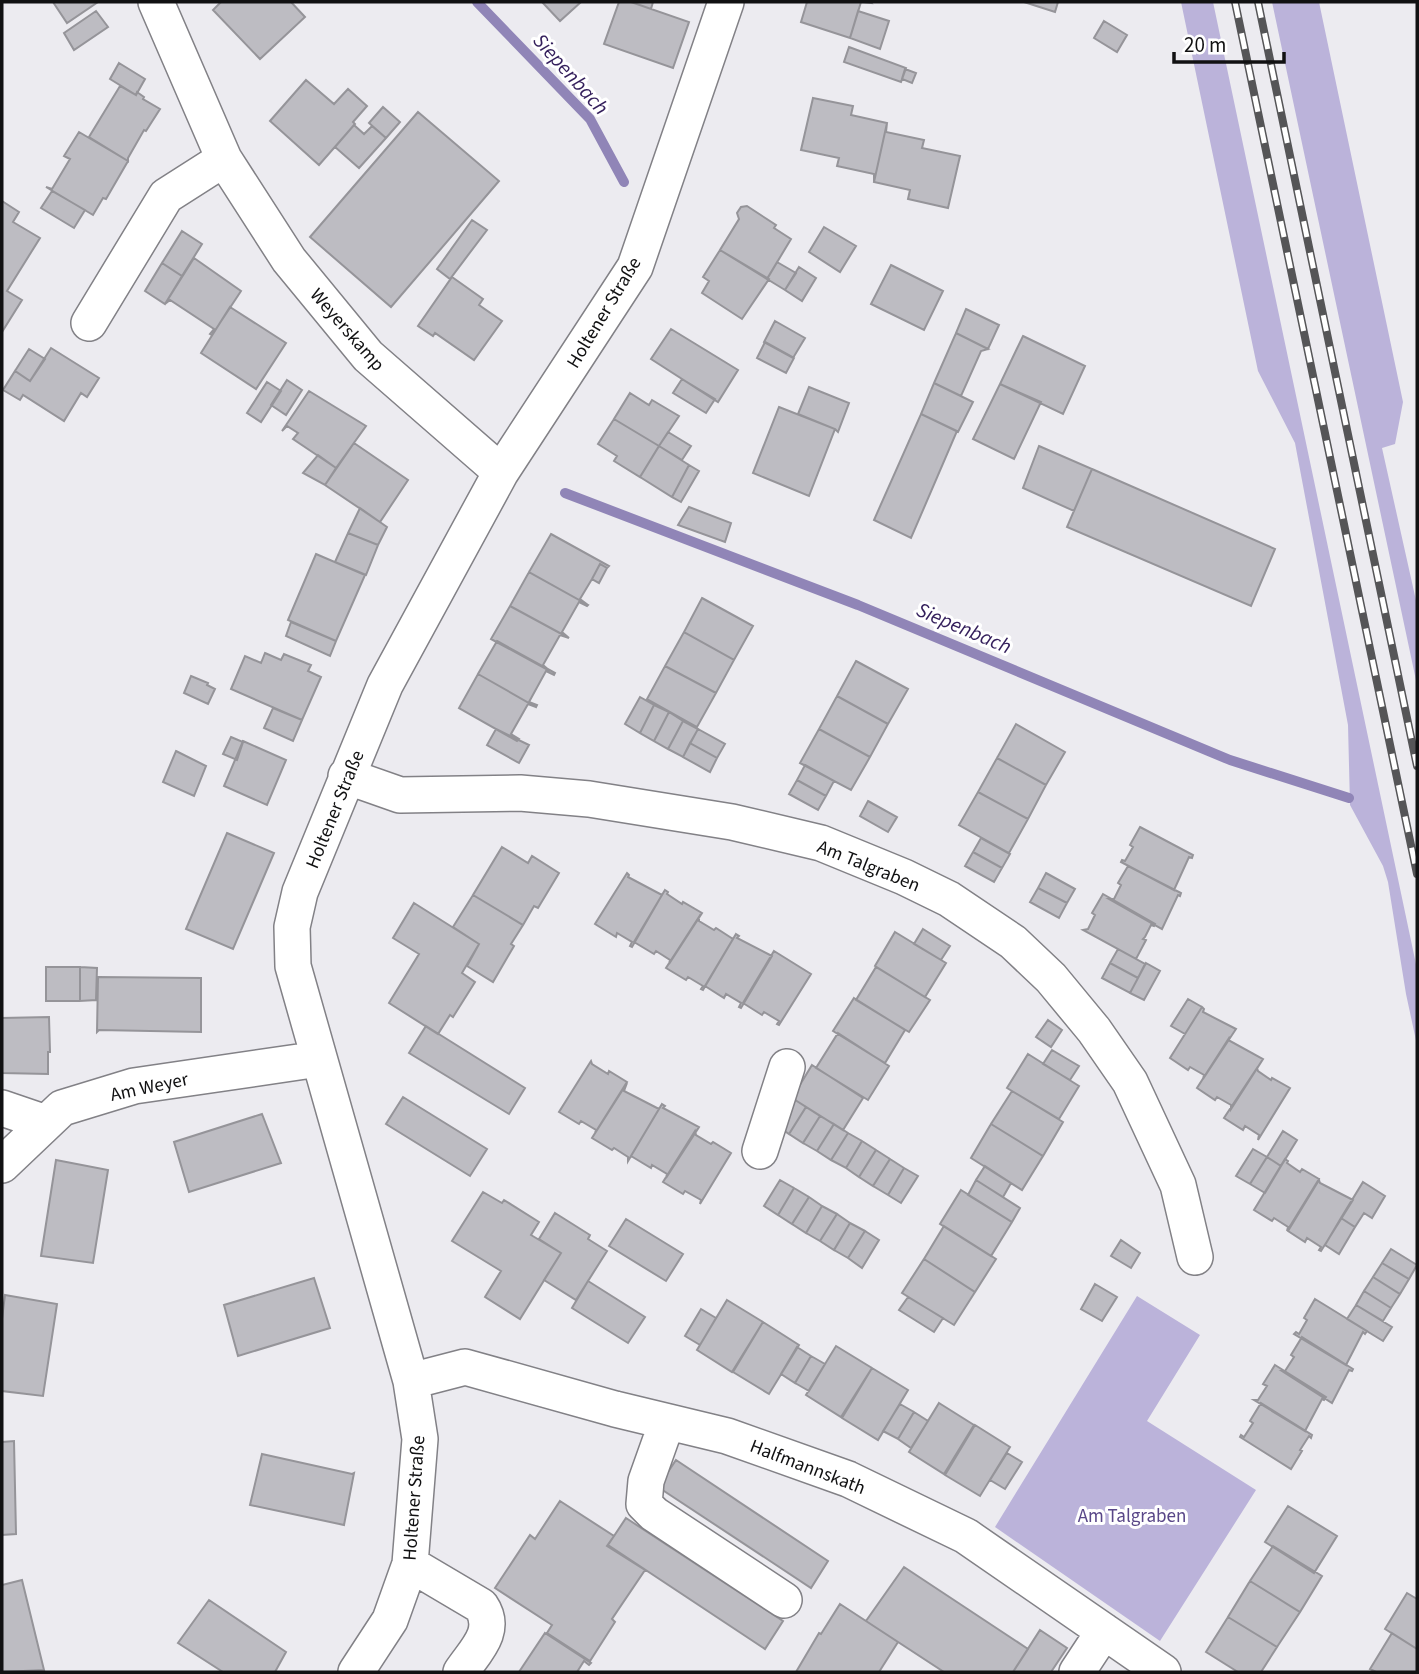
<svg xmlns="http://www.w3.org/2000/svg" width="1419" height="1674" viewBox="0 0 1419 1674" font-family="'Source Sans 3',sans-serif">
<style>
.green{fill:#bbb3da}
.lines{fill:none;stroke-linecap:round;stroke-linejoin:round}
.stream{stroke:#9085b7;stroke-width:10}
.building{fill:#bdbcc2;stroke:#959499;stroke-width:2}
.minor-casing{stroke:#828186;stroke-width:38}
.minor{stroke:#fff;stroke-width:35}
.rail-casing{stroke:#555557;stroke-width:8}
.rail{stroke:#fff;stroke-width:5;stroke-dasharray:16;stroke-linecap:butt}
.labels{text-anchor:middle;stroke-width:6;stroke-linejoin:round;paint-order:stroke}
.street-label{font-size:19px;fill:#111112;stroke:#fff}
.park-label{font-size:19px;fill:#594788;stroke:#fff}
.water-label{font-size:21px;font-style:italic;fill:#331e5b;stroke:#fff}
</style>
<rect width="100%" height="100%" fill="#ecebf0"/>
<path class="green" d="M1181,2H1213L1417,969V1045L1406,994L1388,882L1383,866L1350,805L1348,725L1295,443L1258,371Z
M1272,2H1319L1403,402L1395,444L1382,448L1417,605V685Z
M1137,1296L1200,1335L1147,1421L1256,1490L1160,1641L995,1527Z"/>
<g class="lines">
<path class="stream" d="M477,2L590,119L624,182
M565,493L858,605L1230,760L1349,798"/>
</g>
<path class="building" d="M53,2H98L67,23Z
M221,2H291L305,17L260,59L213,10Z
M542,2H581L560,21Z
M619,2H631L689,22L673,68L604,44Z
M631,2H653L651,9Z
M807,2H870L871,3L861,2L850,38L801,22Z
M1024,2H1058L1055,12Z
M96,11L108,27L74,50L64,33Z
M858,11L889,21L880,49L850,38Z
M1104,21L1127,35L1117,52L1094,38Z
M849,47L906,68L901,82L844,62Z
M119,63L145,79L136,95L110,79Z
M905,69L916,73L912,83L902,79Z
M306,80L334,104L348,89L367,106L353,122L355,124L319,165L270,121Z
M120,86L136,95L137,92L144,97L143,99L160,109L146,131L144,130L128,158V161L89,137Z
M813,98L853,106L851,115L887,123L874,182V174L837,166L839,158L801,150Z
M383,107L400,122L386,138L369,123Z
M418,112L499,181L391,307L310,237Z
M887,123L886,132L924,140L922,148L960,156L948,208L908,199L910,190L874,182Z
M354,125L364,134L372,126L386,138L359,168L335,147Z
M79,132L128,161L106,199L103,198L93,215L46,187L52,189L70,159L64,156Z
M52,191L85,210L74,228L41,208Z
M2,201L19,212L13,222L40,238L7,291L22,300L2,332Z
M747,206L776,225L774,228L791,239L767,279L720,250L739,219L737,213L741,207Z
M472,220L487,230L450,279L437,269Z
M824,227L856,246L840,272L809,252Z
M182,231L202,244L182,276L162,263Z
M720,250L769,279L742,319L702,293L709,281L703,277Z
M194,258L241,291L212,335L210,334L214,329L170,300L165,304Z
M777,262L796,273L785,290L767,279Z
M162,263L182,276L165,304L145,291Z
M891,265L943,291L924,330L871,304Z
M799,267L816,278L802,301L785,290Z
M452,277L483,299L479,305L502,321L474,360L435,333L433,336L418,326Z
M230,307L286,343L256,389L201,353Z
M966,309L999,325L988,349L956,333Z
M775,321L805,338L793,358L764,342Z
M671,329L738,370L718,402L651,359Z
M956,333L988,349L981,351L961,396L934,383Z
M1023,336L1085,366L1063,414L1000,384Z
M765,342L794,358L786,373L757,358Z
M51,348L99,378L87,397L81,393L64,421L23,395L20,400L3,390L15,371L30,381Z
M29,349L45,359L30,381L15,371Z
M682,379L715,399L706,413L673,393Z
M287,380L302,390L286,415L271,405Z
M267,382L281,391L261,422L247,413Z
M934,383L973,402L958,432L921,414Z
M1000,384L1041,402L1014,459L973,439Z
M809,387L849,403L838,432L835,429L798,414Z
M309,391L366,426L336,468L293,439L298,433L287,426L282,431Z
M630,393L649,405L652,400L679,416L659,446L614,419Z
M779,407L835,429L809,496L753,473Z
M921,414L957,431L911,538L874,520Z
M614,419L659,446L640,477L614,461L617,456L598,444Z
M668,432L691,446L682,460L659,446Z
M354,443L408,480L380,522L325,485Z
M659,446L689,465L672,497L640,477Z
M1039,446L1092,469L1074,511L1023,488Z
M318,455L336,468L325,485L303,473Z
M689,465L699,471L681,502L672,497Z
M1092,469L1275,549L1251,606L1067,527Z
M689,507L731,523L725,542L678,525Z
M360,508L387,527L378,545L348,533Z
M348,533L378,545L366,575L335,562Z
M551,534L609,566L607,568L600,564L592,579L580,599L588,605L529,572Z
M316,554L365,575L336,641L288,620Z
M600,564L607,568L599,583L592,579Z
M529,572L588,605L587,606L579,602L562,632L569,638L510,606Z
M702,598L753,626L734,660L684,632Z
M510,606L569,638L560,635L543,665L550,671L491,639Z
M291,622L336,641L330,656L286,636Z
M684,632L734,660L716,693L665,666Z
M497,641L555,673L554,675L546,671L529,702L537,705L536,707L478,674Z
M265,653L281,660L284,654L311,665L308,671L321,677L302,720L231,689L245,656L261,663Z
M856,661L908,689L888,724L837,696Z
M665,666L716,693L697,727L647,699Z
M478,674L536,707L528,704L511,734L519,739L517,741L459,708Z
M191,676L208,683L207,685L215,689L208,704L184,693Z
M837,696L888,724L870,757L819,729Z
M640,697L654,705L640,733L625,724Z
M654,705L669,712L654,741L640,733Z
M273,708L302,720L293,741L264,728Z
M669,712L683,721L668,749L654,741Z
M683,721L698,729L683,757L668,749Z
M1016,724L1065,752L1046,785L997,758Z
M496,729L529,745L519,763L487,745Z
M698,729L725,744L717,758L690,743Z
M819,729L870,757L851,790L800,763Z
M231,737L243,742L237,760L223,754Z
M243,741L286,760L267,805L224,786Z
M690,743L717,758L710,772L683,757Z
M176,751L206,766L194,796L163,782Z
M997,758L1046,785L1028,819L978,792Z
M805,765L834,781L826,796L797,780Z
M797,780L826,796L818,810L789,794Z
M978,792L1028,819L1009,853L959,825Z
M868,801L897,817L888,832L860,816Z
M1140,827L1193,855L1192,858L1189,857L1174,890L1121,862L1122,860L1125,861L1133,847L1130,845Z
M227,833L274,853L233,949L186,929Z
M981,838L1010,854L1002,868L973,852Z
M502,847L528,863L532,856L559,873L538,908L534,906L523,925L473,895Z
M973,852L1002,868L994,882L965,866Z
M1128,866L1181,893L1180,896L1178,895L1162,929L1109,899H1114L1121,885L1118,883Z
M627,873L629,875L628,877L662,895L632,947L630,946L632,942L617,933L616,937L595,924Z
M1046,873L1075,889L1067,903L1038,888Z
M1038,888L1067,903L1059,918L1030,902Z
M665,890L668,892L667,894L682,904L683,902L702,913L669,964L670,960L656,951L654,954L634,942Z
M1103,894L1155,924L1154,926L1151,925L1145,937L1143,939L1146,940L1136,959L1083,930L1088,929L1095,915L1092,913Z
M473,895L523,925L511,944L514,946L493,982L467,966L479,944L453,927Z
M414,903L479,944L462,973L475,982L453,1017L450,1015L438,1034L389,1003L419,954L393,938Z
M699,917V921L714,930L716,928L733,939L703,990L701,989L703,986L688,977L686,980L666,968Z
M923,929L950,946L941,960L914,944Z
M895,932L946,963L925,997L875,966Z
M736,934L739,936L737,938L772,956L741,1008L739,1007L741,1003L726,994L724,998L705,986Z
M1118,949L1145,964L1138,978L1110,963Z
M774,951L811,974L779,1025L777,1024L779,1021L764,1012L762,1015L743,1003Z
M1110,963L1138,978L1130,993L1102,978Z
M1146,963L1160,971L1144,1000L1130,993Z
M46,967H80V1001H46Z
M80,967L97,968L96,1000L80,1001Z
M876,967L930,1000L909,1032L856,1000Z
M98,977L201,978V1032L99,1030L97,1032Z
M854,998L905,1030L885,1063L833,1031Z
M1188,999L1202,1007L1185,1034L1171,1026Z
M1202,1007L1204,1009L1203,1012L1236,1029L1203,1079L1204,1075L1190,1067L1188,1070L1170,1058Z
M49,1017L50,1052H48V1074L2,1073V1018Z
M1048,1020L1062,1030L1051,1047L1036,1037Z
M426,1026L525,1088L509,1114L409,1053Z
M838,1033L889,1066L868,1100L816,1068Z
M1229,1038L1230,1041L1263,1059L1231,1109V1105L1217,1097L1215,1100L1197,1088Z
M1052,1050L1079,1066L1070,1080L1043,1064Z
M1028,1054L1079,1086L1059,1119L1007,1088Z
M591,1061L592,1064L608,1074L609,1071L627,1082L595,1133L596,1130L581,1121L579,1124L559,1112Z
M812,1065L863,1098L843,1130L792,1098Z
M1257,1068L1258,1071L1271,1080L1272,1078L1290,1088L1258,1140L1259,1135L1245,1126L1243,1130L1224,1118Z
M627,1083L624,1091L659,1109L628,1161V1157L614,1148L612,1150L592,1138Z
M1012,1091L1063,1122L1043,1156L991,1124Z
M403,1097L487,1149L470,1176L386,1124Z
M792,1098L806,1107L789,1134L776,1125Z
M662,1104L665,1106L663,1108L699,1127L666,1178L667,1174L652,1165L651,1168L631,1156Z
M806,1107L820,1116L803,1143L789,1134Z
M262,1114L281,1163L189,1192L174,1142Z
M820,1116L834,1124L817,1151L803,1143Z
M834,1124L848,1133L831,1160L817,1151Z
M991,1124L1043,1156L1022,1190L971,1158Z
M695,1131L696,1135L711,1144L713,1142L731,1153L700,1204L701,1200L685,1191L683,1194L663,1182Z
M1283,1131L1297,1140L1281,1166L1267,1157Z
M848,1133L862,1141L846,1168L831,1160Z
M862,1141L876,1150L859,1177L846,1168Z
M1253,1149L1267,1157L1250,1184L1236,1176Z
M876,1150L890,1159L873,1186L859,1177Z
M1267,1157L1281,1166L1265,1193L1250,1184Z
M890,1159L904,1168L888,1195L873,1186Z
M1285,1159L1288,1161L1287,1163L1300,1172L1302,1169L1319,1179L1287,1231L1288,1227L1274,1218L1272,1221L1254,1210Z
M56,1160L108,1170L93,1263L41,1256Z
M985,1166L1011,1183L1003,1197L976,1180Z
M904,1168L918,1176L901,1203L888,1195Z
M780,1180L794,1188L778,1215L764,1206Z
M976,1180L1020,1208L1012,1222L968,1195Z
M1319,1180L1320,1183L1353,1200L1321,1251L1319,1250L1321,1247L1307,1238L1305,1242L1288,1231Z
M1363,1182L1385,1196L1372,1218L1364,1213L1355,1227L1341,1218Z
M794,1188L809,1197L792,1224L778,1215Z
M961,1190L1012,1222L991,1256L940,1224Z
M483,1192L502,1203L504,1200L539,1222L531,1235L561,1253L520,1319L485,1297L501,1271L452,1241Z
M809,1197L822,1206L806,1233L792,1224Z
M822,1206L837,1214L820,1241L806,1233Z
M555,1213L590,1235L588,1239L607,1251L576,1300L544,1280L561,1253L539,1239Z
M837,1214L850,1223L834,1250L820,1241Z
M1341,1218L1355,1227L1339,1254L1325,1245Z
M626,1219L683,1254L666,1281L609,1246Z
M850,1223L865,1231L848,1258L834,1250Z
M944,1226L996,1259L975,1292L924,1259Z
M865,1231L879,1240L862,1268L848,1258Z
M1121,1240L1140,1253L1131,1268L1111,1256Z
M1391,1249L1417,1265L1409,1279L1382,1263Z
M924,1259L975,1292L954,1325L902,1293Z
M1382,1263L1409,1279L1400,1294L1373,1277Z
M1373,1277L1400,1294L1391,1308L1364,1291Z
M314,1278L330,1328L238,1356L224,1305Z
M588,1281L645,1317L628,1343L572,1308Z
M1095,1284L1117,1297L1102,1321L1081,1309Z
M1364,1291L1391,1308L1383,1321L1356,1305Z
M5,1295L57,1304L43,1396L2,1391V1319Z
M908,1297L943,1318L934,1332L899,1310Z
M1315,1299L1367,1331L1365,1334L1363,1332L1346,1365L1294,1334L1296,1332L1299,1334L1307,1320L1304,1318Z
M727,1300L763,1322L732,1372L697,1350Z
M1356,1305L1392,1327L1383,1341L1347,1319Z
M701,1309L716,1318L700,1345L685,1336Z
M763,1322L799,1345L769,1394L733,1372Z
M1302,1337L1353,1369L1352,1371L1349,1370L1332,1403L1282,1371H1285L1294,1357L1291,1355Z
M836,1346L872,1368L841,1417L806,1395Z
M797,1347L811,1356L795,1383L781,1374Z
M811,1356L825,1364L809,1391L795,1383Z
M1275,1365L1326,1397L1324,1400L1322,1399L1305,1431L1254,1400H1258L1267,1386L1263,1384Z
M872,1368L908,1390L878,1440L842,1418Z
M939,1403L974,1425L944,1474L909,1452Z
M1261,1403L1312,1435L1311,1438L1309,1436L1300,1450L1302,1451L1291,1469L1240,1437L1241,1435L1244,1437L1253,1423L1250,1421Z
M900,1404L914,1412L898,1439L883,1431Z
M914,1412L928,1421L911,1448L898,1439Z
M975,1425L1010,1447L980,1496L945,1475Z
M14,1441L16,1534L2,1535V1442Z
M1007,1453L1022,1462L1005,1489L990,1480Z
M262,1454L352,1474L354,1473L344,1525L250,1505Z
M676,1460L828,1561L811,1588L658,1487Z
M560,1501L614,1536L607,1546L645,1570L612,1619L615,1622L590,1661L547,1633L552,1625L495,1588L530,1535L535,1539Z
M1288,1506L1337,1536L1314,1573L1265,1542Z
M626,1518L783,1621L765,1649L608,1545Z
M1273,1546L1322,1576L1300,1612L1250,1581Z
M904,1567L1028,1649L1013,1672H944L866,1621Z
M22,1580L44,1670L2,1672V1585Z
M1250,1581L1300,1612L1277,1647L1228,1617Z
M1407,1593L1417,1599V1649L1385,1629Z
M209,1600L286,1652L275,1672H223L178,1643Z
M840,1604L898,1642L879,1672H796L819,1633L821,1634Z
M1228,1617L1277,1647L1261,1672H1238L1206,1652Z
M1040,1630L1067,1648L1051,1672H1013Z
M545,1633L591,1663L589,1665L584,1661L577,1672H519Z
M1392,1633L1417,1649V1672H1376L1370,1669Z"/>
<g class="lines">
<defs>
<path id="minor" d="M156,2L224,159L289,260L368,356L501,472
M89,323L166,196L224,159
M346,776L400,795L520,793L589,799L732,822L821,843L904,877L949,899L1013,942L1051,978L1094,1030L1130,1082L1178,1185L1195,1257
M2,1108L46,1123
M760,1151L787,1067
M2,1165L62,1108L134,1086L319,1059
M411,1381L465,1367L615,1409L727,1436L848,1479L966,1536L1163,1672
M667,1422L646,1481L644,1504L654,1514L784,1600
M410,1564L481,1606C498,1631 475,1651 461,1672
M356,1672L390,1620L410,1564L420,1439L411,1381L293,966L292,927L300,892L385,685L501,472L635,267L726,2
M1077,1672L1104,1631"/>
</defs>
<use href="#minor" class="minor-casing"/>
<use href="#minor" class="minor"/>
<defs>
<path id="rail" d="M1235,2L1417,874
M1258,2L1417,766"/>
</defs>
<use href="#rail" class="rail-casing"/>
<use href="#rail" class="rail"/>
</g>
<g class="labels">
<g class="street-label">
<text transform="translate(603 312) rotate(-59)" y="7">Holtener Straße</text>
<text transform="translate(348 329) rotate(49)" y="7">Weyerskamp</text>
<text transform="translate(334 809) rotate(-68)" y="7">Holtener Straße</text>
<text transform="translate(869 865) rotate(22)" y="7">Am Talgraben</text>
<text transform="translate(149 1086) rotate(-12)" y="7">Am Weyer</text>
<text transform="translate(808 1466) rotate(21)" y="7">Halfmannskath</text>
<text transform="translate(413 1498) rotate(-86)" y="7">Holtener Straße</text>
</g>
<g class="park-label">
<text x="1132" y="1522">Am Talgraben</text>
</g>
<g class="water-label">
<text transform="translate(571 74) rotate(48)" y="7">Siepenbach</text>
<text transform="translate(964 628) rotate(23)" y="7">Siepenbach</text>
</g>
</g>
<rect width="1419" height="1674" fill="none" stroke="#111112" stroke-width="7"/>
<path d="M1174 52v10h110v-10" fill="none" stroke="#111112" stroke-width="3.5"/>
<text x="1184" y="52" font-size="21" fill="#111112" stroke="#ffffff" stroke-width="5" paint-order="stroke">20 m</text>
</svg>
